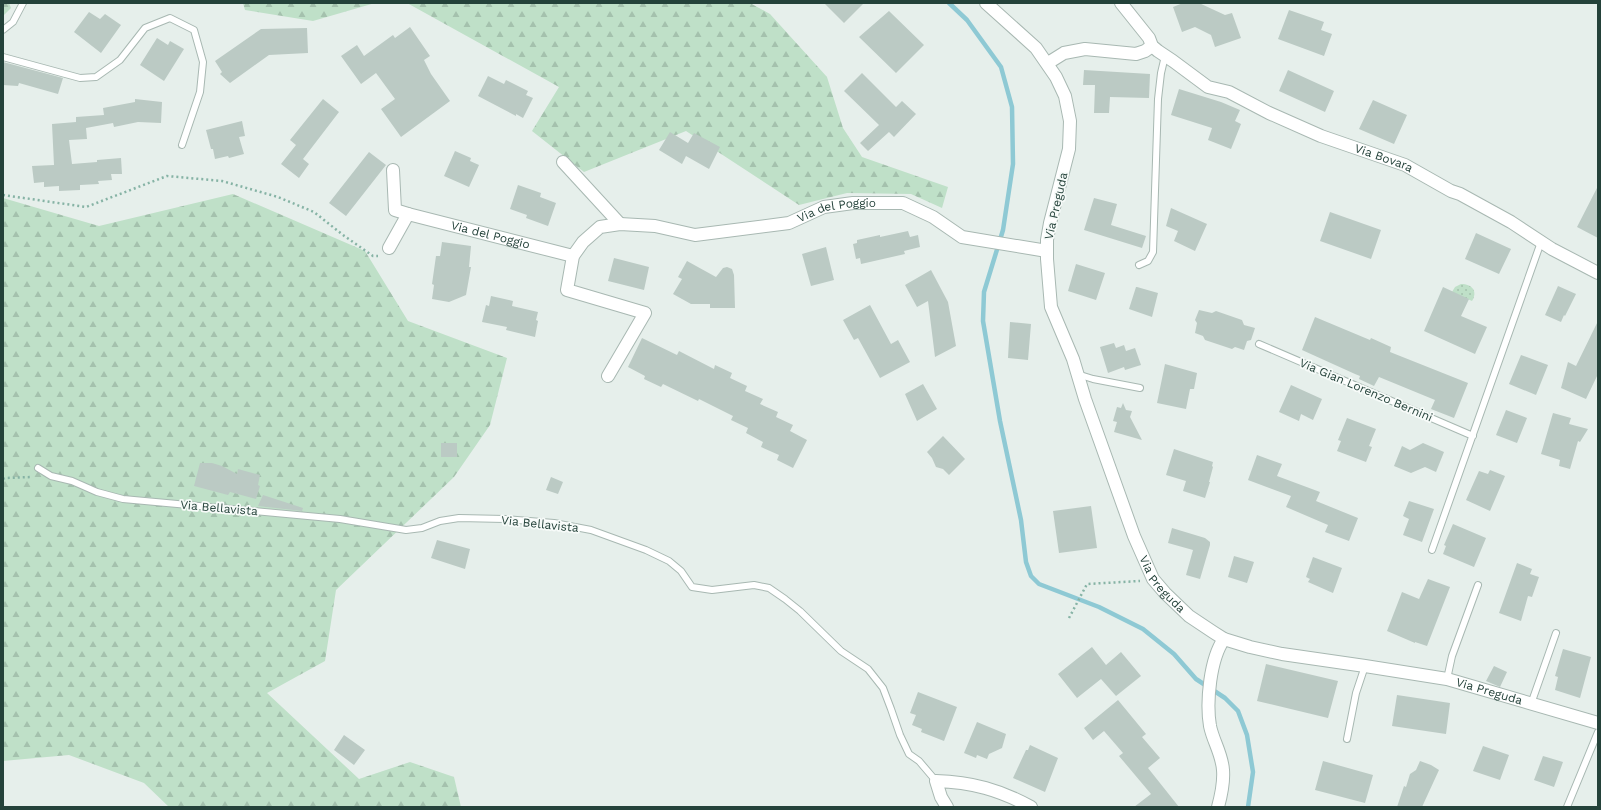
<svg xmlns="http://www.w3.org/2000/svg" width="1601" height="810" viewBox="0 0 1601 810" font-family="'Work Sans',sans-serif">
<style>
.grass{fill:url(#grass-dots)}
.forest{fill:url(#forest-firs)}
.lines{fill:none;stroke-linecap:round;stroke-linejoin:round}
.stream{stroke:#8ec9d4;stroke-width:4.5}
.building{fill:#bbcac4}
.service-casing{stroke:#a8b8b2;stroke-width:8}
.minor-casing{stroke:#a8b8b2;stroke-width:14}
.path{stroke:#86b3a5;stroke-width:2.5;stroke-dasharray:2 3;stroke-linecap:butt}
.service{stroke:#fff;stroke-width:6}
.minor{stroke:#fff;stroke-width:12}
.labels{text-anchor:middle;stroke-width:3.5;stroke-linejoin:round;paint-order:stroke}
.street-label{font-size:12px;fill:#24423a;stroke:#f7fbf9}
</style>
<defs>
<pattern id="grass-dots" width="8" height="8" patternUnits="userSpaceOnUse"><rect width="8" height="8" fill="#bfe0c8"/><path d="M2 2h.1M6 6h.1" fill="none" stroke="#a4c1ad" stroke-width="1.8" stroke-linecap="round"/></pattern>
<pattern id="forest-firs" width="22" height="20" patternUnits="userSpaceOnUse"><rect width="22" height="20" fill="#bfe0c8"/><path d="M5 1l3.5 6h-7zM16 11l3.5 6h-7z" fill="#a4c1ad"/></pattern>
</defs>
<rect width="100%" height="100%" fill="#e6efeb"/>
<path class="grass" d="M1461,284C1472,284 1478,291 1472,301L1452,292L1455,287Z"/>
<path class="forest" d="M3,3H9L11,8L3,16Z
M243,3H375L313,21L245,10Z
M407,3H750L770,14L827,77L843,128L862,157L948,187L942,208L911,194L847,193L799,205L686,131L584,172L532,131L559,87Z
M233,194L365,251L408,321L507,358L490,425L454,477L336,590L325,661L267,693L359,779L410,762L454,777L461,807H169L144,783L69,755L3,761V198L99,226Z"/>
<g class="lines">
<path class="stream" d="M949,3L967,20L1001,67L1012,107L1013,164L1003,230L984,292L983,321L1000,421L1021,520L1026,562L1031,576L1039,584L1099,607L1143,629L1174,654L1196,679L1225,698L1238,711L1247,735L1253,772L1248,807"/>
</g>
<path class="building" d="M824,3H864L844,23Z
M1183,3H1199L1225,15L1232,13L1241,38L1215,47L1211,35L1195,27L1182,32L1173,7Z
M1289,10L1324,22L1321,30L1332,34L1324,56L1278,39Z
M889,11L924,45L896,73L859,37Z
M89,12L100,19L105,14L121,25L101,53L74,32Z
M410,27L430,56L424,60L431,74L450,101L401,137L381,109L395,99L376,73L361,84L341,56L357,45L364,56L393,35L395,38Z
M307,28L308,53L269,55L230,83L220,74L222,72L215,61L261,29Z
M157,38L168,45L170,41L184,49L164,81L140,65Z
M3,62L63,78L58,94L19,83L18,86L3,85Z
M1084,70L1150,74L1149,98L1110,97L1109,113H1094L1095,85H1083Z
M1288,70L1334,91L1325,112L1279,91Z
M862,73L896,107L902,101L916,114L894,137L889,132L868,151L860,143L879,125L844,91Z
M488,76L504,84L506,80L528,91L526,95L533,98L523,118L516,114V116L478,96Z
M1179,89L1221,102L1240,110L1235,121L1241,124L1231,149L1208,140L1212,128L1171,115Z
M135,99L162,102L161,123L138,122L114,127L113,123L86,128L87,139L69,140L72,164L97,162V160L121,158L122,174H111L112,180L98,181L99,184L80,185V190L59,191V186L44,187V182L34,183L32,166L54,165L52,124L76,122V117L104,115L103,108L135,102Z
M323,99L339,112L303,159L309,164L299,178L281,164L296,145L290,140Z
M1373,100L1407,115L1394,144L1359,129Z
M242,121L245,136L239,137L244,154L229,158L228,156L215,159L213,149H211L206,130Z
M670,132L688,143L694,133L720,147L709,169L686,156L682,164L659,150Z
M455,151L471,158L470,161L479,165L469,187L444,176Z
M369,152L386,165L346,216L329,203Z
M518,185L541,193L540,197L556,203L548,226L526,218L527,215L510,209Z
M1598,186V238L1577,227Z
M1094,198L1117,204L1111,225L1146,236L1142,248L1084,230Z
M1171,208L1207,224L1195,251L1174,241L1178,231L1166,226Z
M1330,212L1381,230L1371,259L1320,241Z
M908,231L910,237L918,235L920,247L904,251L905,254L861,264L860,258L856,259L853,244L857,243V240L880,235V237Z
M1476,233L1511,249L1499,274L1465,259Z
M442,242L471,246L469,267H471L466,295L449,302L432,299L434,285L432,284L436,256H440Z
M826,247L834,280L811,286L802,254Z
M614,258L649,267L644,290L608,281Z
M687,261L716,277L723,268L727,267L732,269L734,275L735,308H710V304H691L673,294L682,279L678,277Z
M1076,264L1105,273L1096,300L1068,291Z
M931,270L948,302L956,346L935,357L928,301L917,307L905,285Z
M1558,286L1576,294L1565,316L1564,315L1561,322L1545,315Z
M1136,287H1137L1158,293L1152,317L1129,309Z
M1443,287L1469,299L1461,316L1487,327L1475,354L1424,331Z
M491,296L513,301L512,306L538,312L536,320L538,321L535,337L506,330L507,327L482,322L486,305L489,306Z
M870,305L891,344L898,340L910,362L880,378L858,338L854,340L843,320Z
M1199,310L1212,313L1216,311L1242,320L1244,325L1255,328L1251,340L1247,341L1244,350L1235,347L1232,349L1205,340L1203,336L1195,333L1197,323L1195,320Z
M1315,317L1370,340L1371,338L1391,347L1390,352L1468,383L1454,418L1431,409L1435,400L1379,377L1374,386L1359,379L1360,376L1355,374L1302,350Z
M1598,321V374L1586,399L1561,388L1568,362L1576,366Z
M1010,322L1031,324L1028,360L1008,358Z
M642,338L677,355L679,351L714,369L715,365L732,373L730,378L747,386L745,391L763,399L760,404L778,412L776,417L793,425L790,431L807,440L793,468L777,460L779,455L761,447L763,442L746,433L748,428L731,420L733,416L699,399L698,401L663,384L661,387L644,379L645,376L628,367Z
M1114,343L1116,348L1124,345L1126,351L1135,348L1141,365L1125,370L1124,367L1108,373L1100,347Z
M1521,355L1548,365L1536,395L1509,384Z
M1165,364L1197,373L1194,389H1190L1186,409L1157,403Z
M923,384L937,409L917,421L905,394Z
M1291,385L1322,399L1313,420L1301,414L1299,421L1279,412Z
M1123,403L1126,410L1132,411L1130,417L1142,440L1114,432L1117,422L1113,421L1117,407L1121,408Z
M1506,410L1527,418L1517,443L1496,435Z
M1553,413L1571,418L1569,424L1588,429L1580,442L1578,441L1570,469L1559,466L1560,460L1541,454Z
M1347,418L1376,429L1369,446L1372,447L1366,462L1337,451L1341,441L1338,440Z
M943,436L965,459L949,475L943,469L936,467L932,458L927,452Z
M441,443H457V457H441Z
M1423,443L1444,452L1436,472L1425,467L1411,473L1394,466L1402,446L1410,450Z
M1174,449L1213,462L1212,466L1213,467L1209,482H1210L1205,498L1183,491L1186,481L1166,475Z
M1257,455L1282,464L1277,476L1320,492L1316,501L1358,518L1349,541L1325,532L1328,525L1286,507L1291,496L1248,480Z
M200,463H212L222,466L237,474L238,469L260,475L258,485L260,486L256,499L230,492L228,495L194,486Z
M1490,470L1505,476L1490,511L1466,500L1479,471L1488,474Z
M551,477L563,482L558,494L546,490Z
M263,495L303,508L302,511L258,506Z
M1409,501L1434,509L1422,542L1403,535L1409,519L1403,516Z
M1091,506L1097,548L1059,553L1053,511Z
M1453,524L1486,538L1474,567L1443,554L1446,546L1444,545Z
M1172,528L1205,538L1210,542V545L1200,579L1186,575L1193,550L1168,543Z
M437,540L470,549L465,569L431,558Z
M1234,556L1254,562L1247,583L1228,577Z
M1313,557L1342,568L1333,593L1308,582L1310,579L1306,577Z
M1517,563L1532,569L1530,574L1539,577L1532,597L1528,596L1521,621L1499,613Z
M1428,579L1450,587L1427,646L1415,642V643L1387,631L1402,592L1419,599Z
M1092,647L1106,665L1121,652L1141,676L1116,696L1101,679L1077,698L1058,674Z
M1563,649L1591,657L1580,698L1555,690L1558,677L1555,676Z
M1266,664L1338,681L1328,718L1257,701Z
M1494,666L1507,672L1500,687L1486,681Z
M918,692L957,707L944,741L921,732L922,729L912,725L916,715L910,713Z
M1397,695L1450,703L1446,734L1392,726Z
M1118,700L1146,734L1142,737L1160,758L1148,768L1179,807H1134L1151,794L1119,756L1123,753L1104,731L1093,740L1084,728Z
M977,722L1006,734L1002,748L989,754L987,759L977,755L976,758L964,753Z
M344,735L365,750L354,765L334,750Z
M1030,745L1058,758L1045,792L1013,778L1026,750H1028Z
M1483,746L1509,755L1500,780L1473,771Z
M1543,756L1563,762L1554,787L1534,780Z
M1323,761L1373,775L1365,803L1315,790Z
M1420,761L1431,765L1439,770L1422,807H1397L1404,786L1406,787L1410,774L1416,770Z"/>
<g class="lines">
<defs>
<path id="service" d="M3,30L13,22L23,3
M3,57L80,78L96,77L120,60L145,28L170,18L194,30L203,62L200,92L182,145
M1139,265L1148,261L1153,252L1158,99L1161,73L1165,56
M1259,344L1473,436
M1077,374L1093,379L1140,388
M38,468L51,476L72,481L97,492L123,499L340,519L406,530L422,528L440,521L459,518L505,519L554,523L591,530L646,550L669,561L681,571L692,587L712,590L754,585L769,588L785,599L800,611L841,651L868,669L883,688L891,709L900,735L909,754L919,761L936,781
M1432,550L1541,242
M1447,679L1452,656L1478,585
M1531,704L1556,633
M1347,739L1356,693L1365,666
M1567,807L1598,732"/>
<g id="minor">
<path id="s1" d="M986,3L1036,48L1056,77L1065,96L1070,121L1069,149L1050,223L1047,240V259L1051,307L1073,359L1085,399L1134,536L1153,579L1165,593L1189,616L1213,632L1224,639L1250,647L1282,654L1365,666L1447,679L1598,723"/>
<path id="s2" d="M1121,3L1149,38L1152,46L1158,51L1173,61L1208,87L1229,92L1269,113L1321,136L1405,165L1451,191L1460,194L1511,222L1552,249L1598,273"/>
<path d="M1048,63L1064,53L1085,49L1136,54L1145,51L1152,46"/>
<path d="M563,162L620,224"/>
<path d="M393,170L395,210L408,214"/>
<path id="s3" d="M389,248L408,214L573,256"/>
<path id="s4" d="M608,376L645,313L567,290L573,256L583,242L600,227L620,224L655,226L695,235L789,223L824,207L853,203H903L933,217L962,237L1047,251"/>
<path d="M947,807L941,797L936,781C972,782 1000,790 1031,807"/>
<path d="M1218,807C1221,796 1224,782 1223,770C1222,754 1213,741 1210,726C1206,702 1210,659 1224,639"/>
</g>
</defs>
<use href="#service" class="service-casing"/>
<use href="#minor" class="minor-casing"/>
<path class="path" d="M3,195L86,207L167,176L222,181L278,197L314,212L343,235L373,256H378
M3,479L5,478L32,477
M1069,618L1087,584L1140,581"/>
<use href="#service" class="service"/>
<use href="#minor" class="minor"/>
</g>
<g class="labels">
<g class="street-label">
<text dy="4" stroke="none"><textPath href="#s2" startOffset="313">Via Bovara</textPath></text>
<text transform="translate(1056 206) rotate(-77)" y="4">Via Preguda</text>
<text dy="4" stroke="none"><textPath href="#s4" startOffset="470">Via del Poggio</textPath></text>
<text dy="4" stroke="none"><textPath href="#s3" startOffset="124">Via del Poggio</textPath></text>
<text transform="translate(1366 390) rotate(23)" y="4">Via Gian Lorenzo Bernini</text>
<text transform="translate(219 508) rotate(5)" y="4">Via Bellavista</text>
<text transform="translate(540 524) rotate(6)" y="4">Via Bellavista</text>
<text dy="4" stroke="none"><textPath href="#s1" startOffset="638">Via Preguda</textPath></text>
<text dy="4" stroke="none"><textPath href="#s1" startOffset="993">Via Preguda</textPath></text>
</g>
</g>
<rect width="1601" height="810" fill="none" stroke="#24423a" stroke-width="8"/>
</svg>
